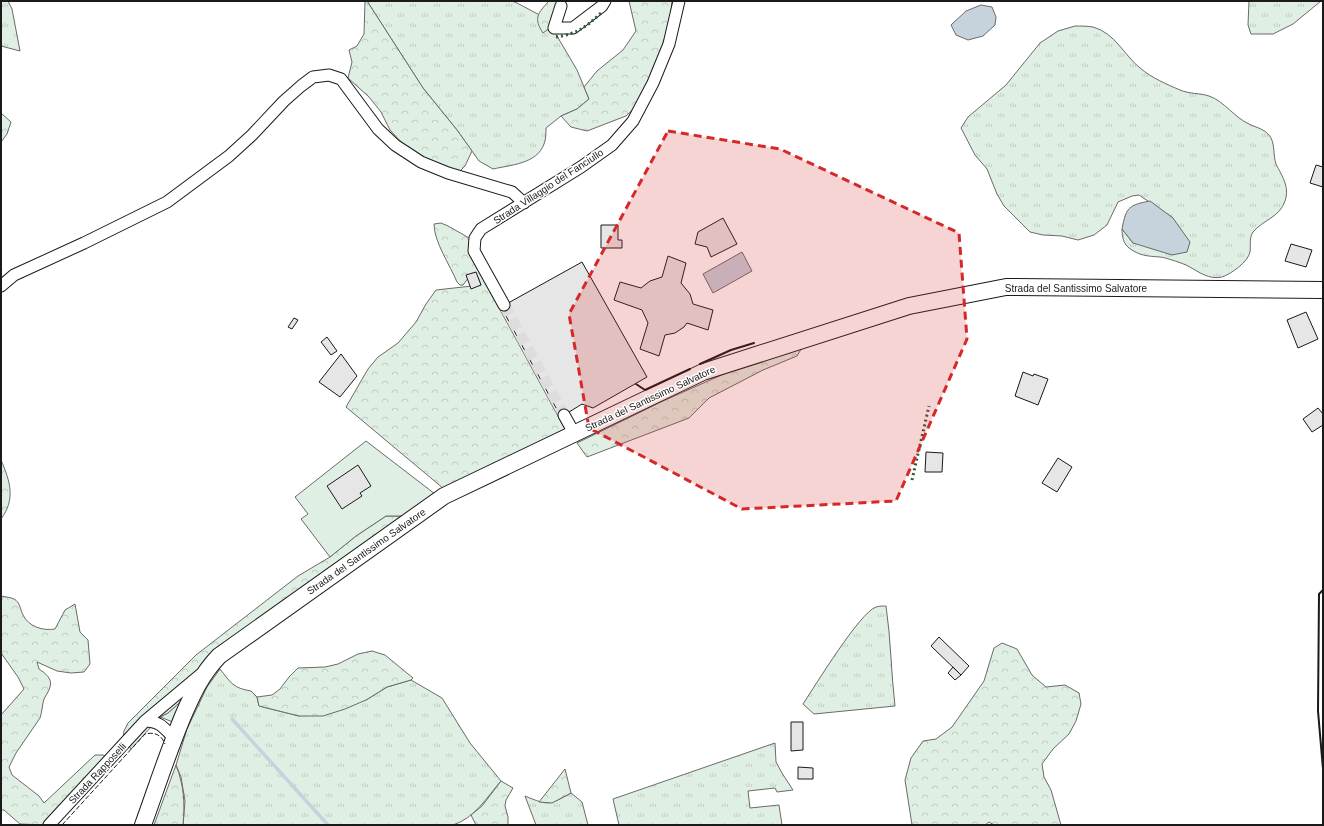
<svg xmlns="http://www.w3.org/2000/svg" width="1324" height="826" viewBox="0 0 1324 826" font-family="Arial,sans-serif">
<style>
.grass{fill:url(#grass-tufts);stroke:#6a6a6a}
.forest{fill:url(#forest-crowns);stroke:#6a6a6a}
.garden{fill:#e0efe3;stroke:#6a6a6a}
.water{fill:#c6d2dc;stroke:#6a6a6a}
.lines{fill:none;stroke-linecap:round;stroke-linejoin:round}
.stream{stroke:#c6d2dc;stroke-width:3.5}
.building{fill:#e6e6e6;stroke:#1a1a1a}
.street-tunnel{stroke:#ddd;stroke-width:11;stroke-dasharray:11 5.5;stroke-linecap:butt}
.street-casing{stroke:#1a1a1a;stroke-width:13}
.secondary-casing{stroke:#1a1a1a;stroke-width:18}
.street{stroke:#fff;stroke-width:11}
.secondary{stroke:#fff;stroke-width:16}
.hedge{stroke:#2b5a34;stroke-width:3;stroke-dasharray:2 3;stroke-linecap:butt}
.fence{stroke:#1a1a1a;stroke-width:1;stroke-dasharray:5 2;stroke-linecap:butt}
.wall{stroke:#1a1a1a;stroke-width:2}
.marked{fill:#d62828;fill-opacity:0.2;stroke:#d62828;stroke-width:3;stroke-dasharray:8 5;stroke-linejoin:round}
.labels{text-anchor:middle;stroke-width:3;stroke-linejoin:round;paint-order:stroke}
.street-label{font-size:10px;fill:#1a1a1a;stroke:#fff}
</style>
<defs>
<pattern id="grass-tufts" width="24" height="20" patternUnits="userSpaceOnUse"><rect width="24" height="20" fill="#e0efe3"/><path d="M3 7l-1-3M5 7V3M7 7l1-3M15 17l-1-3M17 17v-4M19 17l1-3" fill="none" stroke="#c0ccc2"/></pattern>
<pattern id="forest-crowns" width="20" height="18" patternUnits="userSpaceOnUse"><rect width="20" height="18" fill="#e0efe3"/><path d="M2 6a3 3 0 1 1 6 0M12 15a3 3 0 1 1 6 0" fill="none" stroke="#c0ccc2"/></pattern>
</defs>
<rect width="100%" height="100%" fill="#fff"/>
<path class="grass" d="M1,1H8L12,9L20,51L1,46Z
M367,1H512L517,3L547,19L577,70L589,99L577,109L561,116L546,128C546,133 546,139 544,144C537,164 510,165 493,169L479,161L457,130L423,88Z
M1249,1H1321L1293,24L1273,34H1251L1248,25Z
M1075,26C1081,26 1088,26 1093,27C1115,33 1124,55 1140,68C1152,78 1166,84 1180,90C1189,94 1200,93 1209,96C1224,101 1235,118 1249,124C1257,128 1266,129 1271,138C1275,146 1273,155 1276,164C1282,176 1290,187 1285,201C1280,217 1263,220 1253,232C1249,238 1251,244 1250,252C1248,262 1231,274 1222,277C1209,280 1199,272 1188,266C1185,264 1164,257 1160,257C1147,256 1140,256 1129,248C1123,243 1122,236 1122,229L1133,243L1173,218L1139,195L1132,196L1118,202L1107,225L1094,235L1078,240L1062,236L1043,235L1030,232L1004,206L997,194L987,169L975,155L961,128L968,117L1006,85L1040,43L1058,31Z
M886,606C891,639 891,673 895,706L814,714L803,704C815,686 860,612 876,607C879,606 883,606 886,606Z
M220,669C231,683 233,688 251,691L257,697L259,706L299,716L366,700L387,687L411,680L442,698L470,743L501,781C487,797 475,818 453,825H183L185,801L181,777L176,765L187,729L207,687Z
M188,695L178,724L160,717L168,713Z
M775,743L776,762L782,773L793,790L777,792L775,788L748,791L750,808L779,805L782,825H619L613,799Z
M571,793L582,802L588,825H536L525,796C549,806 549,805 571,793Z"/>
<path class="forest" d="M365,1H367L423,88L457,130L472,151L465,166L458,173L428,165L403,144L390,130L381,112L369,97L348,78L352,62L349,50L357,46L364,34Z
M549,1H564L551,27L543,33C533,18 538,13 549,1Z
M629,1H672L669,33L643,100L626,116L587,131L571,127L561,116L577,109L589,99L584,87L597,71L623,50L636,31Z
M1,113L11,122L7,134L1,142Z
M441,223L448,226L471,239L486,284L565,429L444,489L346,407L368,369L378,357L398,343L416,322L426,304L436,290L481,285L478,277L472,273L463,285H460L457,282C450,265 434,242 434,224Z
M803,346L797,356L763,370L709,398L689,418L587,457L577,443L663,401L735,369Z
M1,460C10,481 16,499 1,519Z
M386,516H405L246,634L188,695L168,713L160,717L131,749L123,738L124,731L128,723L196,655L298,576L330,557L356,536Z
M1,596C5,597 10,597 14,599C20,602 20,609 23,615C29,627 43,631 55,629L65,610L75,604L80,632L88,640L90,664L84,672L71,673L57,671L37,662L39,669C45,673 53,679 50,687C49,691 46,695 44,699C42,706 42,712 40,718L16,753L9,767L12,775L39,796L44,803L95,755H103L109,757L47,825L20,824L4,810H1V715L24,689L18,677L1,653Z
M1002,643L1017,649L1032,675L1046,687L1065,685L1079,693L1081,704L1076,721L1069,734L1053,749L1042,764L1044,777L1051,790L1061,825H994L989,822L985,825H912L905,780L911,758L923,741L936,739L952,727L984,681L994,648Z
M372,651L385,655L413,678L411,680L387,687L366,700L345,709L323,716H299L259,706L257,697L272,695L280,689L289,677L298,668L325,667L338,664L358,654Z
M176,765C184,786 185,802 183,825H154Z
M565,769L571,793L552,803L539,802Z
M501,781L513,788L506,800L505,806L508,817V825H476L471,815L482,806Z"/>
<path class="garden" d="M366,441L435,494L405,516H386L356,536L330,557L301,519L308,514L295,497Z"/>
<path class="water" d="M981,5L992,7L996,17L995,25L983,36L968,40L956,35L951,25L966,11Z
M1150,201L1173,218L1190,242L1187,252L1172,255L1133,243L1122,229C1126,207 1129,205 1150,201Z
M742,252L752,271L713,293L703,274Z"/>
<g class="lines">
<path class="stream" d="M232,719L328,825"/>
</g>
<path class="building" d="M1316,165L1323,167V187L1310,183Z
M723,218L737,244L711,257L707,247L695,244L698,232Z
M601,225H618V240H622V248H601Z
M1291,244L1312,250L1306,267L1285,261Z
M668,256L686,263L681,283L690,294L693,304L713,310L708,330L687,323L684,327L675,333L665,335L659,356L640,349L648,323L642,310L614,300L620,282L641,288L650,281L662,277Z
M582,262L647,377L593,408L582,404L561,417L501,307Z
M476,272L481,285L471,289L466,275Z
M1306,312L1318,339L1298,348L1287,320Z
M294,318L298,320L292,329L288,327Z
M327,337L337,351L331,355L321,342Z
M341,354L357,376L340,397L319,382Z
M1023,372L1033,376L1034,374L1048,379L1038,405L1015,396Z
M1318,408L1323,414V425L1312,432L1303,419Z
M926,452L943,453L942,472H925Z
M1058,458L1072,467L1057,492L1042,483Z
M358,465L371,486L360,493L362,496L342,509L327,486Z
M939,637L969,666L961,675L931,646Z
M953,667L961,675L955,680L948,673Z
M791,722H803V750L791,751Z
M798,767L813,768V779H798Z"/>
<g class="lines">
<path class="street-tunnel" d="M504,305L564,415"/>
<defs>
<path id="street" d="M561,6L554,28H573L602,6L605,1
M1,286L14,275L84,243L167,202L229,156L252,135L284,101L301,86L313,77L329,75L341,79L378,129L395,145L421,162L448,173L512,192L524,203
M504,305L474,251L475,238L481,229L581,167L612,145L633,121L653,83L669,44L679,1
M564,415L574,433
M145,721L200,675
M49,825L145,721C160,721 164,728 174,738"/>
<path id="secondary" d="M143,825C156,789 168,752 183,716C193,693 201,675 219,656L444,496L703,372L909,306L1006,287L1323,290"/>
</defs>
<use href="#street" class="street-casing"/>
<use href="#secondary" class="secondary-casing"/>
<use href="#street" class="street"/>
<use href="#secondary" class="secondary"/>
<path class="hedge" d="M556,37C577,34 586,27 601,13
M912,480L929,406"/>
<path class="fence" d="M62,825L145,734C154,732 161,734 165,744"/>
<path class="wall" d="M700,364L731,350L754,343
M636,384L645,390L690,369
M1323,590L1319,594L1318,711L1323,769"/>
</g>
<path class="marked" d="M668,131L780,149L959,233L967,339L896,501L742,509L589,428L569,314Z"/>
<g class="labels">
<g class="street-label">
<text transform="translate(548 186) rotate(-33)" y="4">Strada Villaggio del Fanciullo</text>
<text x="1076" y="292">Strada del Santissimo Salvatore</text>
<text transform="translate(650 398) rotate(-25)" y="4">Strada del Santissimo Salvatore</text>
<text transform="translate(366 551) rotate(-35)" y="4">Strada del Santissimo Salvatore</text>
<text transform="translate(97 773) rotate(-47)" y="4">Strada Rapposelli</text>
</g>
</g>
<rect width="1324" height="826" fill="none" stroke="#1a1a1a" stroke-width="4"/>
</svg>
